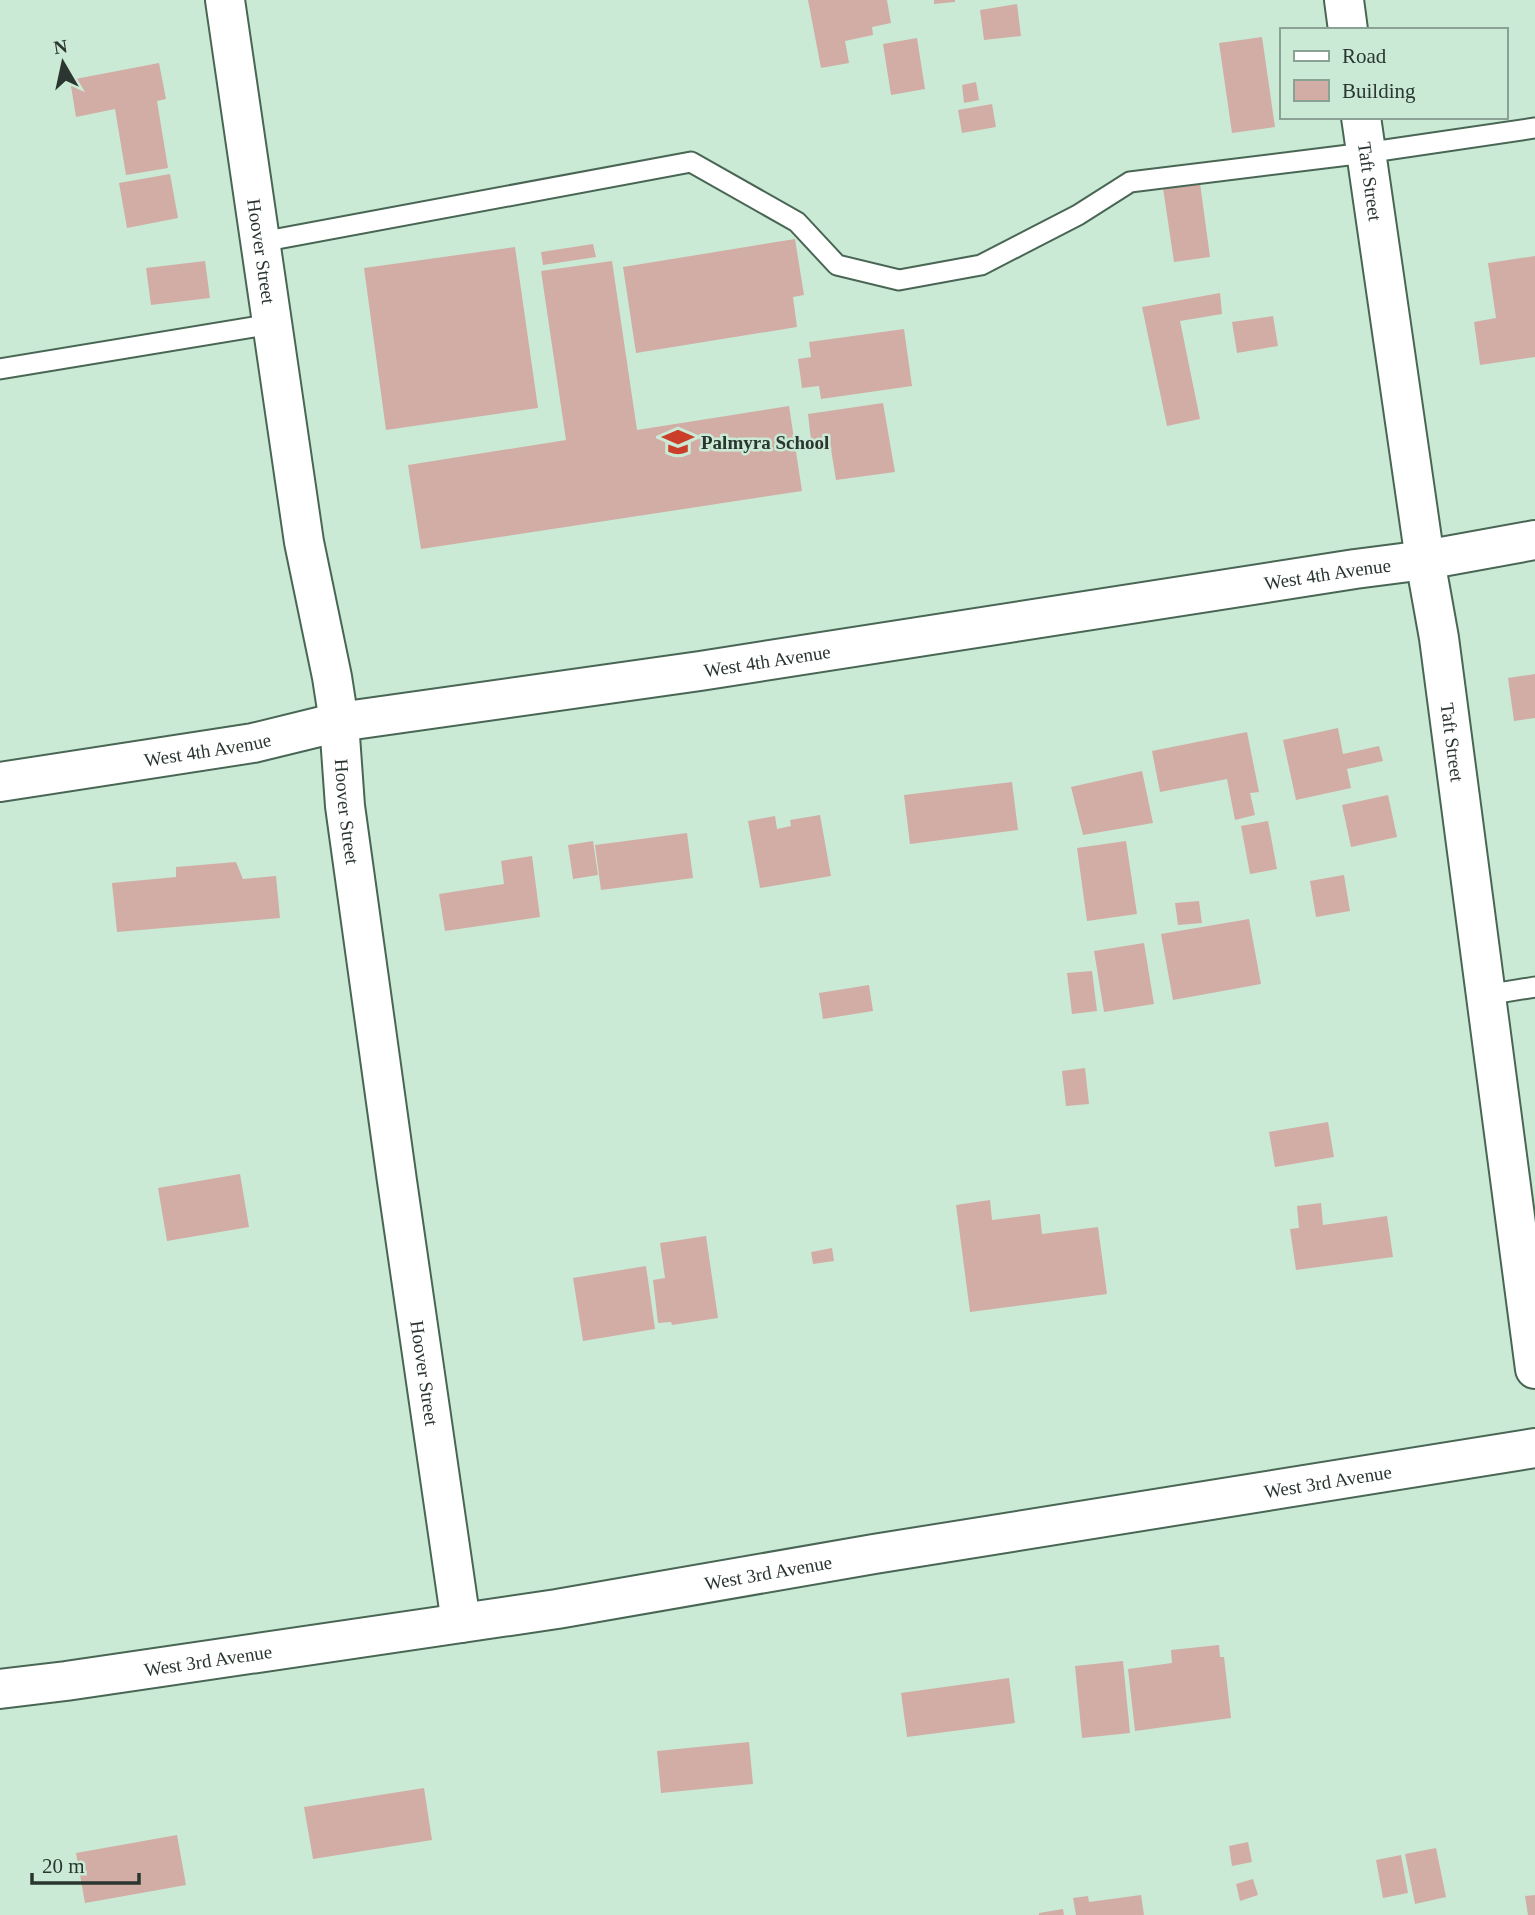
<svg xmlns="http://www.w3.org/2000/svg" width="1535" height="1915" viewBox="0 0 1535 1915" font-family="'Times New Roman',serif">
<style>
.building{fill:#d2ada6}
.lines{fill:none;stroke-linecap:round;stroke-linejoin:round}
.service-casing{stroke:#496654;stroke-width:23}
.minor-casing{stroke:#496654;stroke-width:42}
.tertiary-casing{stroke:#496654;stroke-width:42}
.service{stroke:#fff;stroke-width:19}
.minor{stroke:#fff;stroke-width:38}
.tertiary{stroke:#fff;stroke-width:38}
.labels{text-anchor:middle;stroke-width:5;stroke-linejoin:round;paint-order:stroke}
.street-label{font-size:19px;fill:#2a362f;stroke:#caead6}
.poi-label{font-size:19px;font-weight:bold;fill:#2a362f;stroke:#caead6;text-anchor:start}
</style>
<rect width="100%" height="100%" fill="#caead6"/>
<path class="building" d="M808,0H887L891,23L872,27L873,35L845,41L849,63L821,68Z
M934,0H955V2L934,4Z
M1017,4L1021,36L984,40L980,10Z
M1262,37L1275,127L1232,133L1219,43Z
M917,38L925,89L891,95L883,44Z
M159,63L166,99L157,101L168,168L126,175L115,109L76,117L70,80Z
M976,82L979,100L964,103L962,85Z
M992,104L996,127L962,133L958,110Z
M170,174L178,218L127,228L119,183Z
M1200,183L1210,257L1174,262L1163,188Z
M795,239L804,295L793,297L797,327L636,353L623,267Z
M593,244L596,257L543,265L541,252Z
M515,247L538,408L386,430L364,268Z
M1535,256V357L1480,365L1474,322L1496,318L1488,263Z
M205,261L210,298L151,305L146,268Z
M612,261L637,430L789,406L802,491L421,549L408,465L566,440L541,271Z
M1220,293L1222,314L1180,321L1200,419L1167,426L1142,307Z
M1273,316L1278,346L1237,353L1232,322Z
M904,329L912,386L821,399L819,386L802,388L798,359L811,357L809,342Z
M883,403L895,472L836,480L829,437L811,440L808,414Z
M1535,674V718L1514,721L1508,678Z
M1338,728L1343,754L1379,746L1383,761L1347,769L1351,788L1296,800L1283,740Z
M1247,732L1259,792L1250,793L1255,815L1235,820L1227,779L1160,792L1152,751Z
M1142,771L1153,823L1083,835L1071,787Z
M1012,782L1018,830L910,844L904,795Z
M1388,795L1397,837L1351,847L1342,805Z
M820,815L831,876L760,888L748,821L775,816L777,829L791,826L790,820Z
M1268,821L1277,869L1250,874L1241,826Z
M687,833L693,878L601,890L595,845Z
M593,841L598,875L573,879L568,845Z
M1126,841L1137,914L1087,921L1077,848Z
M532,856L540,917L445,931L439,894L504,884L501,861Z
M236,862L243,879L276,876L280,918L117,932L112,883L176,877V867Z
M1344,875L1350,911L1316,917L1310,881Z
M1199,901L1202,923L1178,925L1175,903Z
M1249,919L1261,984L1173,1000L1161,934Z
M1144,943L1154,1004L1104,1012L1094,951Z
M1092,971L1097,1011L1072,1014L1067,973Z
M869,985L873,1011L823,1019L819,993Z
M1085,1068L1089,1104L1066,1106L1062,1071Z
M1328,1122L1334,1157L1275,1167L1269,1132Z
M240,1174L249,1227L167,1241L158,1188Z
M990,1200L992,1220L1040,1214L1042,1234L1098,1227L1107,1294L970,1312L956,1205Z
M1321,1203L1323,1225L1387,1216L1393,1257L1296,1270L1290,1229L1299,1228L1297,1206Z
M706,1236L718,1318L672,1325L671,1322L658,1323L653,1280L665,1278L660,1243Z
M832,1248L834,1261L813,1264L811,1252Z
M646,1266L655,1329L583,1341L573,1278Z
M1219,1645L1220,1657H1224L1231,1718L1135,1731L1128,1669L1172,1663L1171,1650Z
M1123,1661L1130,1733L1082,1738L1075,1666Z
M1009,1678L1015,1723L907,1737L901,1693Z
M749,1742L753,1784L661,1793L657,1751Z
M424,1788L432,1840L313,1859L304,1807Z
M177,1835L186,1885L85,1903L76,1853Z
M1248,1842L1252,1862L1232,1866L1229,1846Z
M1436,1848L1446,1897L1415,1904L1405,1854Z
M1401,1855L1408,1893L1383,1898L1376,1860Z
M1253,1879L1258,1895L1240,1901L1236,1884Z
M1141,1895L1144,1915H1076L1073,1898L1088,1896L1089,1902Z
M1535,1895V1915H1528L1525,1896Z
M1063,1909L1064,1915H1039V1913Z"/>
<g class="lines">
<defs>
<path id="service" d="M261,242L691,162L797,222L837,265L899,280L981,265L1078,215L1130,182L1365,153L1535,128
M0,369L272,324
M1486,995L1535,987"/>
<g id="minor">
<path id="s1" d="M225,0L304,542L332,677L339,722L345,806L397,1181L461,1623"/>
<path d="M1344,0L1348,30"/>
<path id="s2" d="M1361,117L1425,560L1439,638L1535,1369"/>
<path id="s3" d="M0,782L253,743L339,722L700,671L1355,569L1425,560L1535,540"/>
</g>
<g id="tertiary">
<path id="s4" d="M0,1689L66,1681L557,1609L874,1554L1535,1448"/>
</g>
</defs>
<use href="#service" class="service-casing"/>
<use href="#minor" class="minor-casing"/>
<use href="#tertiary" class="tertiary-casing"/>
<use href="#service" class="service"/>
<use href="#minor" class="minor"/>
<use href="#tertiary" class="tertiary"/>
</g>
<defs>
<symbol id="school-bare" viewBox="-9 -9 18 18"><path d="M0-5L7-2L0 1L-7-2ZM-4 1L0 2.5L4 1V4Q0 6-4 4Z" fill="#ca3e2a" stroke="#caead6" stroke-width="2.5" paint-order="stroke"/></symbol>
</defs>
<g fill-rule="evenodd">
<use href="#school-bare" x="656" y="420" width="44" height="44"/>
</g>
<g class="labels">
<g class="street-label">
<text dy="7" stroke="none"><textPath href="#s2" startOffset="65">Taft Street</textPath></text>
<text dy="7" stroke="none"><textPath href="#s1" startOffset="254">Hoover Street</textPath></text>
<text dy="7" stroke="none"><textPath href="#s3" startOffset="1344">West 4th Avenue</textPath></text>
<text dy="7" stroke="none"><textPath href="#s3" startOffset="777">West 4th Avenue</textPath></text>
<text dy="7" stroke="none"><textPath href="#s2" startOffset="632">Taft Street</textPath></text>
<text dy="7" stroke="none"><textPath href="#s3" startOffset="210">West 4th Avenue</textPath></text>
<text dy="7" stroke="none"><textPath href="#s1" startOffset="821">Hoover Street</textPath></text>
<text dy="7" stroke="none"><textPath href="#s1" startOffset="1388">Hoover Street</textPath></text>
<text dy="7" stroke="none"><textPath href="#s4" startOffset="1344">West 3rd Avenue</textPath></text>
<text dy="7" stroke="none"><textPath href="#s4" startOffset="777">West 3rd Avenue</textPath></text>
<text dy="7" stroke="none"><textPath href="#s4" startOffset="210">West 3rd Avenue</textPath></text>
</g>
<g class="poi-label">
<text x="701" y="449">Palmyra School</text>
</g>
</g>
<rect x="1280" y="28" width="228" height="91" fill="#caead6" stroke="#8aa293" stroke-width="2"/>
<rect x="1294" y="51" width="35" height="10" fill="#ffffff" stroke="#8aa293" stroke-width="2"/>
<text x="1342" y="63" font-size="21" fill="#2a362f">Road</text>
<rect x="1294" y="80" width="35" height="21" fill="#d2ada6" stroke="#8aa293" stroke-width="2"/>
<text x="1342" y="98" font-size="21" fill="#2a362f">Building</text>
<g transform="translate(63 63) rotate(351)" stroke="#caead6" stroke-width="5" paint-order="stroke">
<path d="M0-5L12 26L0 18L-12 26Z" fill="#2a362f"/>
<text y="-10" font-size="19" font-weight="bold" text-anchor="middle" fill="#2a362f">N</text>
</g>
<path d="M32 1873v10h107v-10" fill="none" stroke="#2a362f" stroke-width="3.5"/>
<text x="42" y="1873" font-size="21" fill="#2a362f" stroke="#caead6" stroke-width="5" paint-order="stroke">20 m</text>
</svg>
